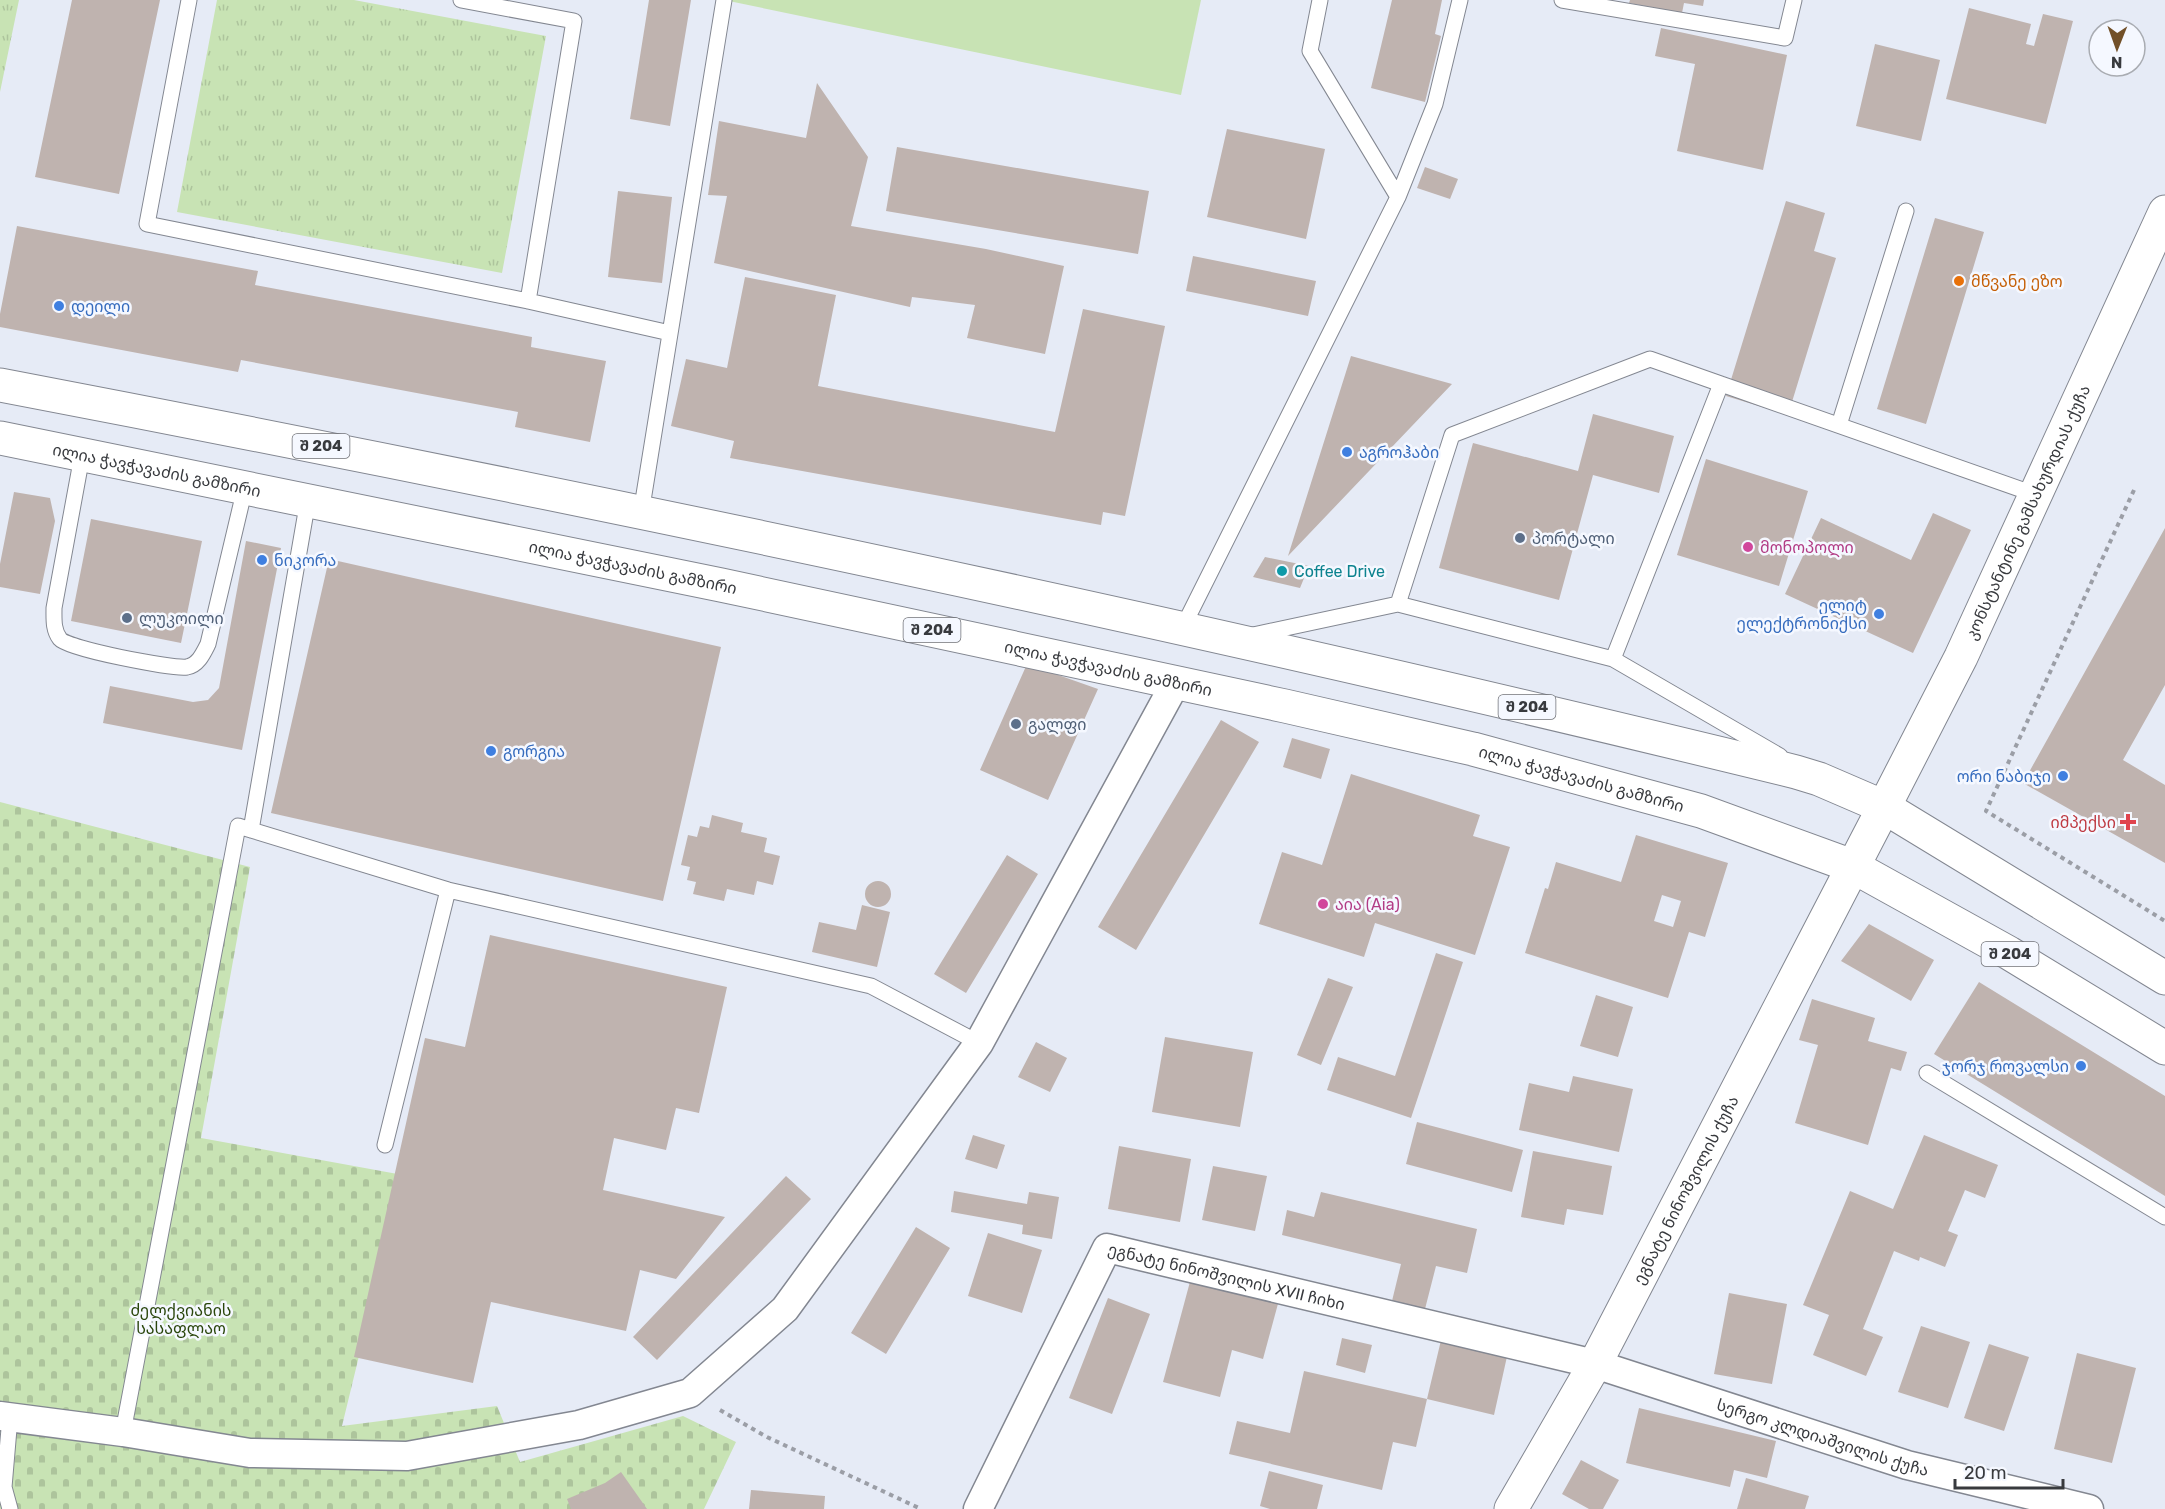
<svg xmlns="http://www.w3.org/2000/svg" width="2165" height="1509" viewBox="0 0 2165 1509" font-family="Rubik,'Noto Sans Georgian',sans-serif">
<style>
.grass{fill:#c8e3b4}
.cemetery{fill:url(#cemetery-stones)}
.park{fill:url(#park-tufts)}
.building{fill:#bfb3af;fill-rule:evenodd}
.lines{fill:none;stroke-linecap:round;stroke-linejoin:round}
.service-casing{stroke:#838791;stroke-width:17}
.minor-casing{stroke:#838791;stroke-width:31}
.tertiary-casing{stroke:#838791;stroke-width:35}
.secondary-casing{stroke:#838791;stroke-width:35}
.primary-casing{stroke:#838791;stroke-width:35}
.path{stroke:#9b9ea6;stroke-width:4;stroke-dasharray:4.5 4.5;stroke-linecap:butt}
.service{stroke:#fff;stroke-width:15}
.minor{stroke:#fff;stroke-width:28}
.tertiary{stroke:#fff;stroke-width:33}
.secondary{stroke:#fff;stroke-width:33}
.primary{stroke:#fff;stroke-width:33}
.food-dot{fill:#e8710a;stroke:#f5f8ff;stroke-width:2}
.shop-dot{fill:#3f7fe0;stroke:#f5f8ff;stroke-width:2}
.service-dot{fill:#5c6f8a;stroke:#f5f8ff;stroke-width:2}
.hotel-dot{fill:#d1479c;stroke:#f5f8ff;stroke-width:2}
.culture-dot{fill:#0f9aa8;stroke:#f5f8ff;stroke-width:2}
.health-dot{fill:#e0444e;stroke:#f5f8ff;stroke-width:2}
.labels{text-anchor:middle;stroke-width:5;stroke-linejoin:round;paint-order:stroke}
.shield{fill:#f5f8ff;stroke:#717378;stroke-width:1.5}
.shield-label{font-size:15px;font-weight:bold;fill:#383a3e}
.food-label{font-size:16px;fill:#c56008;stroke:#f5f8ff;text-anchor:start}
.shop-label{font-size:16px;fill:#366cbe;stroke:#f5f8ff;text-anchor:start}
.street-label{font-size:16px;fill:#383a3e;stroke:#f5f8ff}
.service-label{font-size:16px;fill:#4e5e75;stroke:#f5f8ff;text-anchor:start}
.hotel-label{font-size:16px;fill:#b23c85;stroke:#f5f8ff;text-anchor:start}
.culture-label{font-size:16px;fill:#0d838f;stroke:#f5f8ff;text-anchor:start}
.health-label{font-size:16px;fill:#be3a42;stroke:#f5f8ff;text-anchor:end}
.park-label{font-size:16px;fill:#2a460c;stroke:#f5f8ff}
</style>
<defs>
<pattern id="cemetery-stones" width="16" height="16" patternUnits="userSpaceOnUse" patternTransform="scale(1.5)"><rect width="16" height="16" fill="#c8e3b4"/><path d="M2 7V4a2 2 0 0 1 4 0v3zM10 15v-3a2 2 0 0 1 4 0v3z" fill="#adc49c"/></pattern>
<pattern id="park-tufts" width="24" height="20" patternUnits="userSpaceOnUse" patternTransform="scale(1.5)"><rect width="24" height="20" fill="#c8e3b4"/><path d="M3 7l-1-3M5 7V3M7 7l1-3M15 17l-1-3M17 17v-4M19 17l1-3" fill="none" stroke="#adc49c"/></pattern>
</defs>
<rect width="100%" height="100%" fill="#e6ebf6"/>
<path class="grass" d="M724,0H1201L1181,95Z"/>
<path class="cemetery" d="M0,802L250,867L201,1138L403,1175L342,1426L497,1406L520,1462L683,1416L736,1442L704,1509H0Z"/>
<path class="park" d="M0,0H19L0,92Z
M217,0H354L546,36L502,273L177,212Z"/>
<path class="building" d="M72,0H160L119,194L35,177Z
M649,0H691L670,126L630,119Z
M1392,0H1442L1435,34L1441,36L1425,102L1371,88Z
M1630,0H1704L1703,6L1684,3L1682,13L1629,3Z
M1969,8L2031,24L2026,44L2034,46L2043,14L2073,21L2046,124L1946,99Z
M1661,28L1787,55L1763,170L1677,151L1695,64L1655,56Z
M1875,44L1940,60L1921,141L1856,126Z
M817,83L868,157L851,226L986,249L1064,266L1045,354L967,338L975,305L912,297L910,307L714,263L727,196L708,195L719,121L806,138Z
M1227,129L1325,149L1306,239L1207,217Z
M897,147L1149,191L1138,254L886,211Z
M1425,167L1458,179L1450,199L1417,188Z
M618,191L672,197L662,283L608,277Z
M1786,201L1825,213L1814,251L1836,258L1788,415L1726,396Z
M1935,218L1984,232L1926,424L1877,409Z
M17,226L258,271L255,285L532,337L531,347L606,361L590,442L515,427L518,412L241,360L238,372L0,327V314Z
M1193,256L1316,281L1308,316L1186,291Z
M745,277L836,295L818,386L1055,432L1083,309L1165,326L1125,516L1103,512L1101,525L730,458L734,441L671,426L686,359L727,368Z
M1351,356L1452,384L1288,556Z
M1593,414L1674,436L1659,493L1593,475L1559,600L1439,568L1473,443L1578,471Z
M1706,459L1808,491L1779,586L1677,555Z
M14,492L50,498L55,521L40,594L0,587V564Z
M1933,513L1971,530L1913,653L1785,594L1821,518L1911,560Z
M91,519L202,541L181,643L71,621Z
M2165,528V685L2123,760L2165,785V863L2023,783Z
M246,541L281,548L242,750L103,723L110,686L193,702L208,700L219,688Z
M1265,557L1309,566L1300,588L1253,577Z
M329,559L721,647L663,901L271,813Z
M1027,664L1098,689L1048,800L980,770Z
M1221,720L1259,742L1136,950L1098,927Z
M1292,738L1330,749L1321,779L1283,767Z
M1351,774L1480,815L1473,836L1510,847L1475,955L1375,923L1364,957L1259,924L1282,852L1322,865Z
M712,815L743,823L741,832L767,838L764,852L780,856L773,885L757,881L754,895L727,889L724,901L693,894L696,882L687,880L690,867L681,865L688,835L697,837L700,826L709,828Z
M1636,835L1728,863L1705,937L1689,932L1668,998L1525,953L1545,888L1548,889L1556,862L1621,882ZM1662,895L1681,901L1673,927L1654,921Z
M1007,855L1038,874L966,993L934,974Z
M865 894a13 13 0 1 1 26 0a13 13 0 1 1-26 0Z
M862,905L890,912L877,967L812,952L819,922L856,930Z
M1869,924L1934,960L1911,1001L1841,961Z
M490,935L727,987L699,1113L676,1108L666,1150L614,1138L603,1190L725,1217L676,1279L640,1270L626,1331L491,1302L473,1383L354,1357L425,1038L465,1047Z
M1436,953L1463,962L1411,1118L1327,1090L1338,1057L1395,1076Z
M1328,978L1353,987L1321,1065L1297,1055Z
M1979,982L2165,1096V1196L1934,1054Z
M1596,995L1633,1007L1618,1057L1580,1046Z
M1812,999L1875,1018L1868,1041L1907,1052L1901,1071L1891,1068L1868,1145L1795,1123L1818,1045L1799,1040Z
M1165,1037L1253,1052L1240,1127L1152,1112Z
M1036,1042L1067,1058L1050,1092L1018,1077Z
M1573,1076L1633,1089L1619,1152L1519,1130L1529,1083L1569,1092Z
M1417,1122L1523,1150L1512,1192L1406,1164Z
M973,1135L1005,1145L997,1169L965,1159Z
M1924,1135L1998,1165L1985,1198L1965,1190L1948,1231L1958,1235L1945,1267L1920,1257L1919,1261L1894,1251L1863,1329L1883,1337L1866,1376L1813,1355L1829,1315L1803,1305L1850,1191L1893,1209Z
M1119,1146L1191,1159L1180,1222L1108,1209Z
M1533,1151L1612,1166L1603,1215L1567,1209L1564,1225L1521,1217Z
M1213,1166L1267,1176L1255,1231L1202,1220Z
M786,1176L811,1199L657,1360L633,1337Z
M954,1191L1027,1204L1029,1192L1059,1197L1052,1239L1022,1234L1023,1225L951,1212Z
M1321,1192L1477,1229L1467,1273L1436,1266L1425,1309L1392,1301L1401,1264L1282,1235L1287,1210L1314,1217Z
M916,1227L950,1248L886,1354L851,1333Z
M988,1233L1042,1250L1022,1313L968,1296Z
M1191,1278L1279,1300L1263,1359L1232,1350L1220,1397L1163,1382Z
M1729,1293L1787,1304L1772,1384L1714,1374Z
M1108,1298L1150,1314L1112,1414L1069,1398Z
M1921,1326L1970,1342L1948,1408L1898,1392Z
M1442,1336L1508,1352L1494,1415L1427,1399Z
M1342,1338L1372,1345L1365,1373L1336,1365Z
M1989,1344L2029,1357L2004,1431L1964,1418Z
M2077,1353L2136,1368L2112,1463L2054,1449Z
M1304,1371L1427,1399L1416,1447L1393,1442L1382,1490L1229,1454L1237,1421L1290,1433Z
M1639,1408L1776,1441L1767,1478L1734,1470L1730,1487L1626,1463Z
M1581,1460L1619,1480L1603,1509H1589L1562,1494Z
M1269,1471L1323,1485L1317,1509H1270L1260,1506Z
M621,1472L647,1509H571L567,1499L605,1483Z
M1746,1478L1809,1496L1805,1509H1737Z
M751,1490L825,1496L824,1509H749Z"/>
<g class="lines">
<defs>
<path id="service" d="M189,0L147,224L528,301L670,333
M461,0L574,21L528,301
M1320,0L1310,51L1398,197
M1562,0L1785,38L1794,0
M1839,425L1906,211
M82,456L54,608C54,619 53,630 60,639C68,649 173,669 187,667C198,665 203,654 208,644L245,488
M641,513L724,0
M1398,604L1452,435L1650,359L1721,384
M1183,627L1398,197L1435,104L1460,0
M1253,635L1398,604L1613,659L1780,756
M1613,659L1721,384L2034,494
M251,830L308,500
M1927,1073L2165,1217
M385,1145L448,890
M10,1417L4,1487L10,1509
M123,1432L238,826L448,890L871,986L979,1043"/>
<g id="minor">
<path d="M0,1416L123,1432L250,1453L407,1456L579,1425L690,1393L785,1309L979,1043L1176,682"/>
<path id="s1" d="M978,1509L1107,1248L1595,1364L1907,1465L2089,1509"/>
</g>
<g id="tertiary">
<path id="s2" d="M1884,807L1961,657L2165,212"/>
</g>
<g id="secondary">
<path id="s3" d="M1511,1509L1595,1364L1884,807"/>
</g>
<g id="primary">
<path d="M0,385C602,500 1202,626 1796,772L1819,779L1884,807L2165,978"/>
<path id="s4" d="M0,438L721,585L1285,706L1473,749L1701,811L1852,866L2009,953L2165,1048"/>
</g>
</defs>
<use href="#service" class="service-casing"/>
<use href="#minor" class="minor-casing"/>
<use href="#tertiary" class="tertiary-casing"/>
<use href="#secondary" class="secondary-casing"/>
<use href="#primary" class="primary-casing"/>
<path class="path" d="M2134,490L1986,811L2165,921
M720,1410L767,1437L921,1509"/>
<use href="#service" class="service"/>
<use href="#minor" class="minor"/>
<use href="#tertiary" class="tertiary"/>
<use href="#secondary" class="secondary"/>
<use href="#primary" class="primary"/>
</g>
<circle class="food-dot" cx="1959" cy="281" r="6"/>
<g class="shop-dot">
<circle cx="59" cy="306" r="6"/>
<circle cx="1347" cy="452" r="6"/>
<circle cx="262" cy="560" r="6"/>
<circle cx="1879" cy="614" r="6"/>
<circle cx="491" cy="751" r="6"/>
<circle cx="2063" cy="776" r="6"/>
<circle cx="2081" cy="1066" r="6"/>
</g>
<g class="service-dot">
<circle cx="1520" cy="538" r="6"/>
<circle cx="127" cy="618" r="6"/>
<circle cx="1016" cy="724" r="6"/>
</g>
<g class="hotel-dot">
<circle cx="1748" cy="547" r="6"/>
<circle cx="1323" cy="904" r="6"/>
</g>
<circle class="culture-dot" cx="1282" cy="571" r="6"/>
<path class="health-dot" d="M2125 813h6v6h6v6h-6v6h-6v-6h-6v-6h6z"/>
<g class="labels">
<g class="shield">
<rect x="292.5" y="434" width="57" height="24" rx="4.5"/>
<rect x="903.5" y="618" width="57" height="24" rx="4.5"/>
<rect x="1498.5" y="695" width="57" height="24" rx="4.5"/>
<rect x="1981.5" y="942" width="57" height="24" rx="4.5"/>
</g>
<g class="shield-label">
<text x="321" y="451">შ 204</text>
<text x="932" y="635">შ 204</text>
<text x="1527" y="712">შ 204</text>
<text x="2010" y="959">შ 204</text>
</g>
<g class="food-label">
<text x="1971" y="287">მწვანე ეზო</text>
</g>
<g class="shop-label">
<text x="71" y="312">დეილი</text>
<text x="1359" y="458">აგროჰაბი</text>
<text x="274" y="566">ნიკორა</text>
<text x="1867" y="611" text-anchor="end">ელიტ<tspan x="1867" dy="18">ელექტრონიქსი</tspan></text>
<text x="503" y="757">გორგია</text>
<text x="2051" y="782" text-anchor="end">ორი ნაბიჯი</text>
<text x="2069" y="1072" text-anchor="end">ჯორჯ როვალსი</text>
</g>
<g class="street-label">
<text dy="6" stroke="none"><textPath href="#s4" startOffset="160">ილია ჭავჭავაძის გამზირი</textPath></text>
<text dy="6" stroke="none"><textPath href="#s2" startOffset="328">კონსტანტინე გამსახურდიას ქუჩა</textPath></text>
<text dy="6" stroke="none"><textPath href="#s4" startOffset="646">ილია ჭავჭავაძის გამზირი</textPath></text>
<text dy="6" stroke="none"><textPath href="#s4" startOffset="1132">ილია ჭავჭავაძის გამზირი</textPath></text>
<text dy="6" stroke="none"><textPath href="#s4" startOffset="1618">ილია ჭავჭავაძის გამზირი</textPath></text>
<text dy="6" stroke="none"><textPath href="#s3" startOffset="364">ეგნატე ნინოშვილის ქუჩა</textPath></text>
<text dy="6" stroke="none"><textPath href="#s1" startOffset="414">ეგნატე ნინოშვილის XVII ჩიხი</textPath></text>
<text dy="6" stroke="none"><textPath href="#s1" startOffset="1032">სერგო კლდიაშვილის ქუჩა</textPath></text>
</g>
<g class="service-label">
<text x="1532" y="544">პორტალი</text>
<text x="139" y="624">ლუკოილი</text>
<text x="1028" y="730">გალფი</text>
</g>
<g class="hotel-label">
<text x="1760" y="553">მონოპოლი</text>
<text x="1335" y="910">აია (Aia)</text>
</g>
<g class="culture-label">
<text x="1294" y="577">Coffee Drive</text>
</g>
<g class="health-label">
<text x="2116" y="828">იმპექსი</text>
</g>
<g class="park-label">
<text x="181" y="1316">ძელქვიანის<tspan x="181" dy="18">სასაფლაო</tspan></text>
</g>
</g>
<g transform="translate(2117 48) rotate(181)"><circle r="28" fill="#f5f8ff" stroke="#a9acb2" stroke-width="1.5"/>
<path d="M0-4.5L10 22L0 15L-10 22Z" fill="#725028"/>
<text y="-9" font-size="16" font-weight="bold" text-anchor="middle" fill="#383a3e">N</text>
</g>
<path d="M1955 1479v9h108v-9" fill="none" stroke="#383a3e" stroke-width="3"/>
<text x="1964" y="1479" font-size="18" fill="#383a3e" stroke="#f5f8ff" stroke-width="4.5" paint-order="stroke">20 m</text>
</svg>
